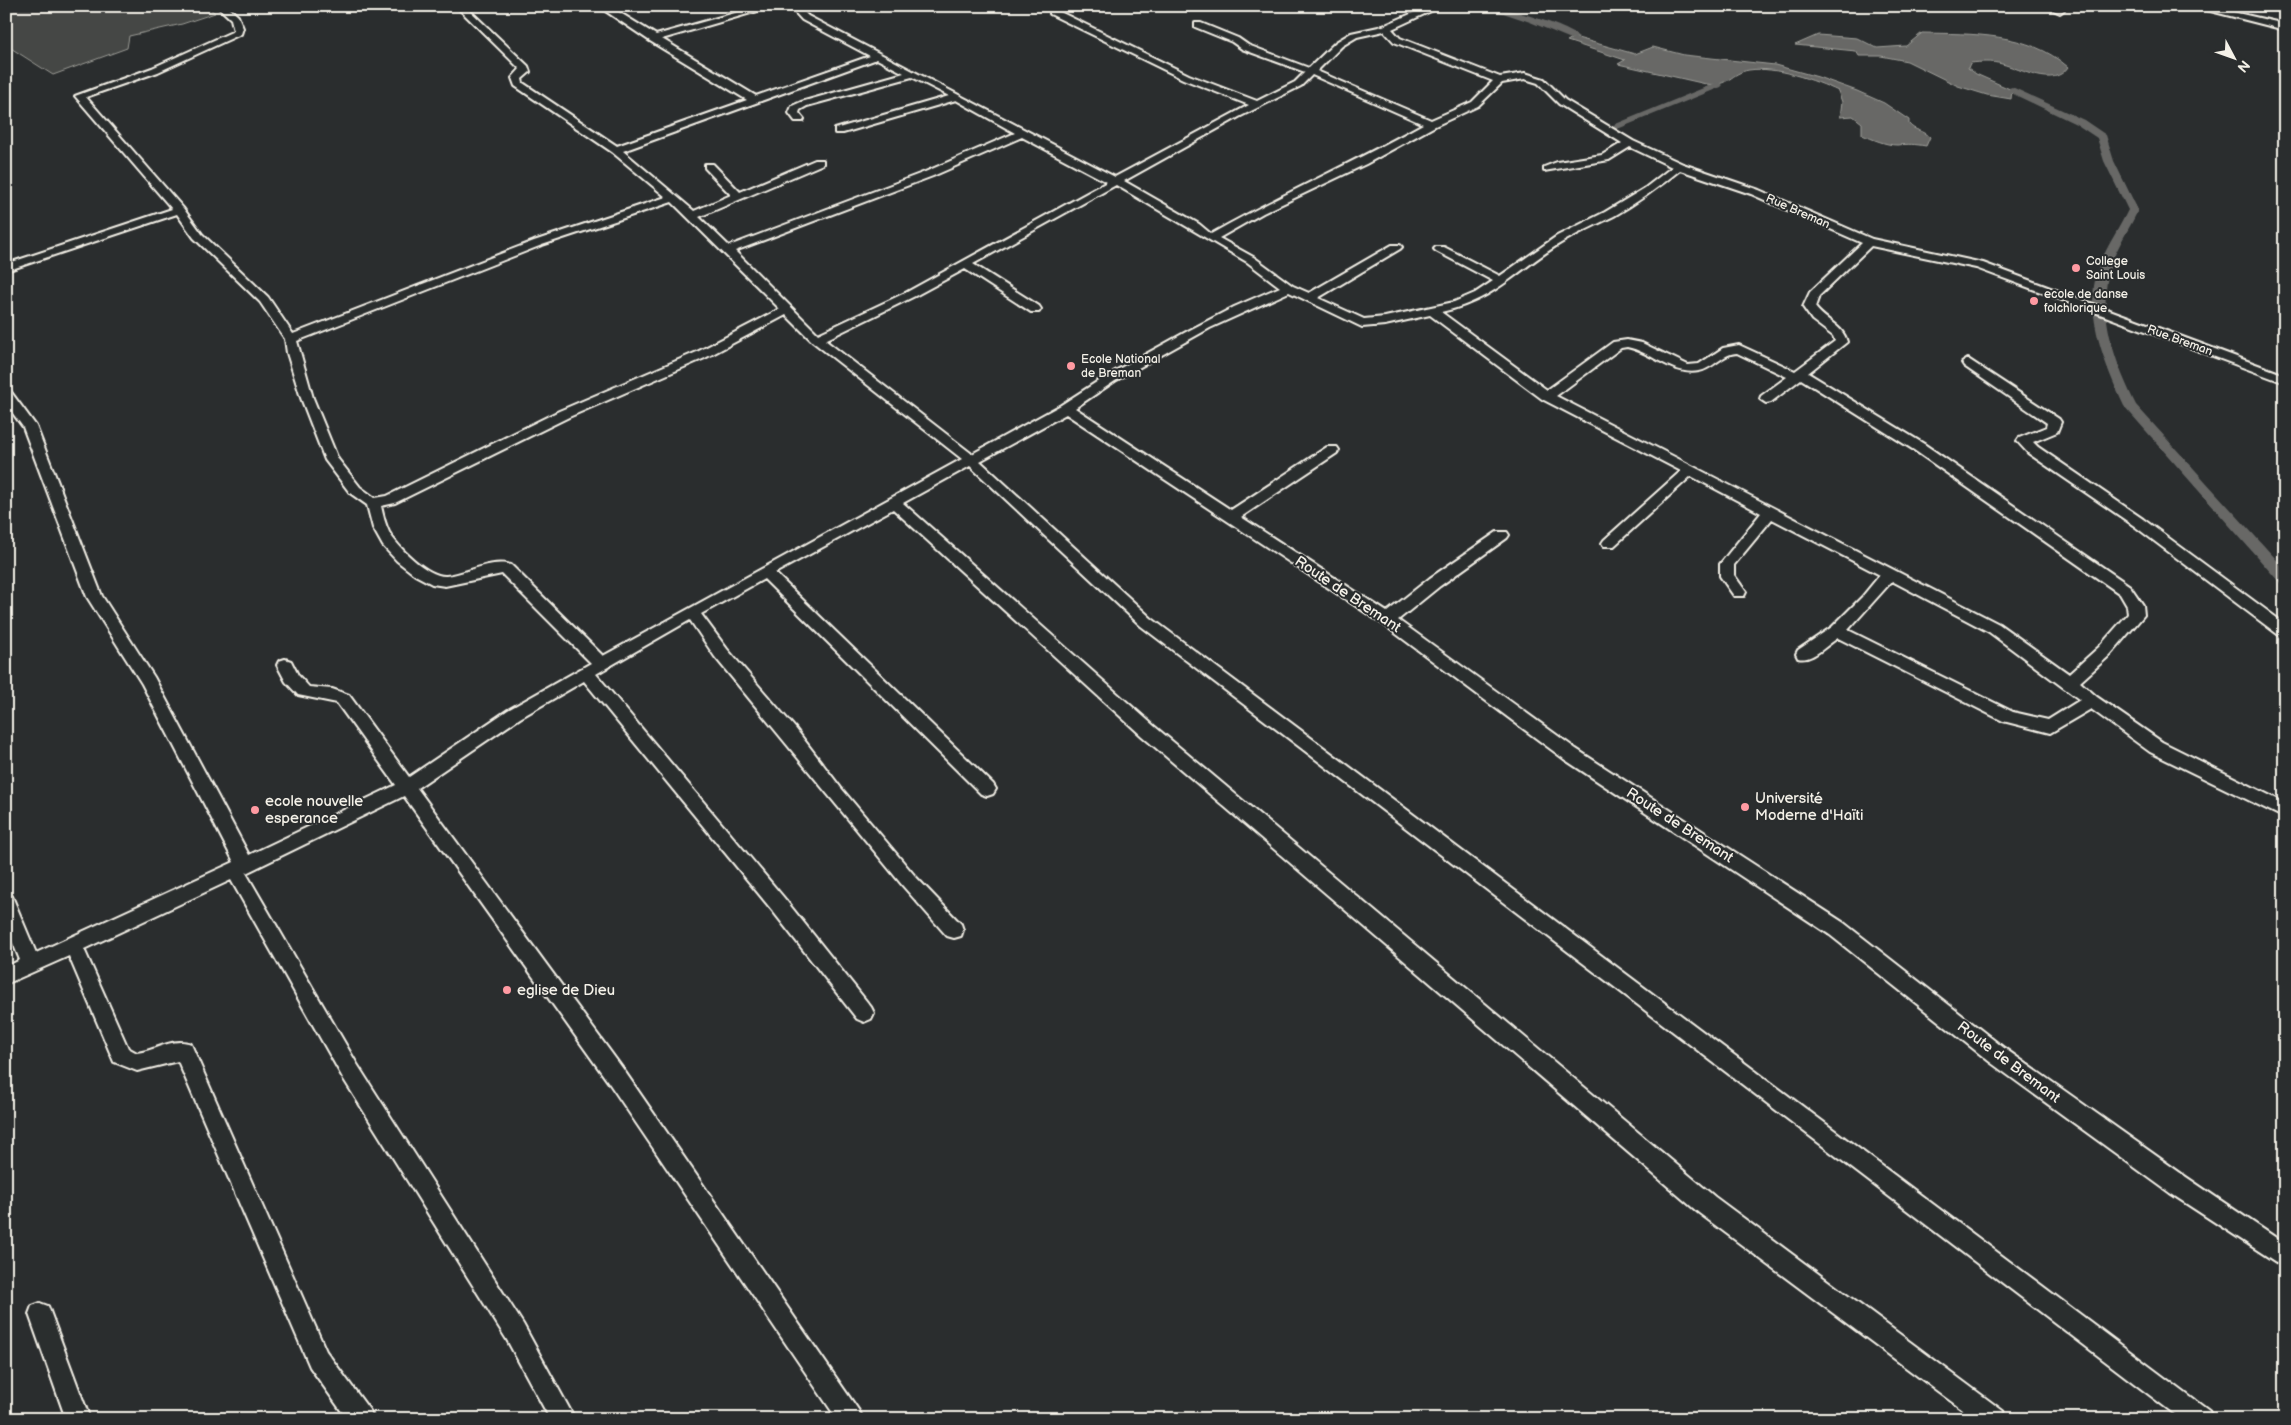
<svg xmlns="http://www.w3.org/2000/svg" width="2291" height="1425" viewBox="0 0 2291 1425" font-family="'Balsamiq Sans',sans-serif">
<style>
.green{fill:#444645;stroke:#9c9c96}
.water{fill:#676866;stroke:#9f9f9a}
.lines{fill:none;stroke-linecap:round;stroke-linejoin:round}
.canal{fill:#676866;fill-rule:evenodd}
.street-casing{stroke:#f4f1e8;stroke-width:4}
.street{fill:#2a2d2e;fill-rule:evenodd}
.poi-dot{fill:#ff9aa2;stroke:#2a2d2e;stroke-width:2}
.labels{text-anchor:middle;stroke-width:4;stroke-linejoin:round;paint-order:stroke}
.far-street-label{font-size:12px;fill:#f4f1e8;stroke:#2a2d2e}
.far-poi-label{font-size:12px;fill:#f4f1e8;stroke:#2a2d2e;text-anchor:start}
.street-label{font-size:15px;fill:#f4f1e8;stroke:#2a2d2e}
.poi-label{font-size:15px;fill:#f4f1e8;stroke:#2a2d2e;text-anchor:start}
</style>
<rect width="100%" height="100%" fill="#2a2d2e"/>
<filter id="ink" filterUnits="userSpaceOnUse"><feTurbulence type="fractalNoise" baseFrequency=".02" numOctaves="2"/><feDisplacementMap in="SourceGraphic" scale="10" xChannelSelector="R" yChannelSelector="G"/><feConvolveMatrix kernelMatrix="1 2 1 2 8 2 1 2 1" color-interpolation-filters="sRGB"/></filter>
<g filter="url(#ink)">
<path class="green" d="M6,6H207L215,13L182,24L129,36L127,48L53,75L6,45Z"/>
<path class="water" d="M1922,33C1972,34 2028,32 2068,67C2054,89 2022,69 2002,64C1992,61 1981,62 1970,63L1968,68L1976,74L2012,90L2011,99L1987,95L1958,86L1907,61L1881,56H1859L1856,51L1795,45L1818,35L1857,38L1877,48L1906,46Z
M1574,37L1635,54L1653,47L1684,55L1775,65L1818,77L1857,91L1884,103L1909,120V124C1914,131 1924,130 1930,137L1926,146C1914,144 1909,144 1897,145C1885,145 1873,139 1862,135V123L1853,116L1840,117L1842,102L1838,91C1815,80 1775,66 1749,70C1730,73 1730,87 1706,84L1618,64L1625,60L1567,41Z"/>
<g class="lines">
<path class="canal" d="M1482,6C1502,6 1564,24 1579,37L1571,39L1530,22Z
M1718,82L1723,85L1721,87L1615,130H1607L1606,128Z
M2012,87L2084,120L2106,135L2114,161L2138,210C2129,231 2112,253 2108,276C2099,320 2117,366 2136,405L2285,569V584L2280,583L2124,406C2106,367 2084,316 2097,272C2104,250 2118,231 2128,210L2104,161L2097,138L2076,124L2009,92V88Z"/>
<defs>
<path id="street" d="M217,6H227L238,16L243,28L241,34L158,72L86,97L183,208L202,234L268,297L293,334L534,241L666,197L612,152L515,86L512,78L520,69L456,6H465L528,66L530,72L522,79L523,83L617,146L747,100L650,41L598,6H609L656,35L760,6H775L662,39L756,96L870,56L802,20L789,6H798L808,16L1115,177L1249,105L1183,79L1050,14V10H1056L1189,75L1257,101L1295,82L1305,72L1242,49L1232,42L1195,27V23H1201L1238,38L1248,45L1309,68L1336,42L1351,33L1383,26L1429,6H1442L1392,29L1400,38L1500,77L1525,73L1544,79L1565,100L1633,141L1683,164L1759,190L1872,239L1983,263L2285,375V383L1976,268L1871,246L1819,296L1815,307C1825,321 1843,325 1847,342L1808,373L1924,444L2130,586L2143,605L2144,615L2110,655L2080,682L2097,697L2162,742L2285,803V818L2150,752L2091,709L2050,733L2003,721L1838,638C1826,645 1812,662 1798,658L1796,654L1798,650L1832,627L1862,597L1880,575L1772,519L1734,565V575L1746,592L1744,596H1734L1720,576V564L1761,513L1691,476L1614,546H1604L1602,543L1604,540L1681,471L1542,399L1430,315L1385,325L1362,327L1289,292L1210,328L1115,381L1075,408L1231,510L1327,447H1337L1339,450L1337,453L1241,517L1387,612L1430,578L1497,532H1507L1509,535L1507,538L1440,586L1398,620L1576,749L1844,923L2004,1048L2186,1177L2285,1244V1268L2170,1193L1990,1062L1830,935L1564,759L1383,624L1066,414L980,461L1151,618L2209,1411L2213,1419H2181L1141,626L970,466L903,503L1154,726L1715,1197L2003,1411L2007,1419H1975L1699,1213L1142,736L893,509L775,573L993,784L996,789L993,794L987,796L981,794L764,579L701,614L727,649L795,728L841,788L915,876L961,924L963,930L961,936L954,938L947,936L903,886L715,657L690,620L596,674L784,898L871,1007L874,1013L871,1019L864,1022L857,1019L772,910L584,681L520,718L417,788L623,1069L859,1411L863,1419H837L609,1083L404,796L246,873L357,1064L523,1324L575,1419H550L507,1340L343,1078L231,880L84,949L128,1048L137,1053C156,1051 172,1037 191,1044L326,1351L370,1411L374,1419H347L310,1367L178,1061L137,1071L114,1062L69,956L6,984V967L20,960L6,926V894L12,896L36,953L234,862L142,684L87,597L23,427L6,404V391L11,392L36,426L102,596L154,677L249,855L396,785L337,703L298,695L286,682L277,665L279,661L285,659L291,661L298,675L309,687L332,689L349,695L409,777L508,710L591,663L502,574L445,586L432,584L415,575L397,561L383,546L373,528L367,505L350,493L325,460L301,398L287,353L285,339L260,302L194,238L177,214L6,271V264L172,209L75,96L152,68L234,31L231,19ZM1384,31L1394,42L1493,81L1472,102L1431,120L1317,71L1342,46L1357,37ZM877,59L904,73L801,102L792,106L789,113L795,121H803L804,119L799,113L800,110L807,106L912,77L949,96L835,129V133H843L956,100L1015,133L925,172L729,246L699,217L823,164V160H815L740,192L713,164H705V168L731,195L694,211L623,151ZM1312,75L1423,124C1353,163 1280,195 1211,234L1199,224L1124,181L1239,117L1301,86ZM1525,79L1538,83L1559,104L1622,143L1602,155L1557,162L1544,167V171L1609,160L1630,147L1672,167L1645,188L1605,212L1557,236L1500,276L1444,247H1436L1434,249L1436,251L1493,281L1475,293L1454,302L1385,317L1364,319L1318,298L1400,249L1402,247L1400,245H1392L1309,293L1293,286L1255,258L1219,238L1263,213L1366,164L1435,126L1478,106L1502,83ZM1022,137L1107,182L907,292L818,334L735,251L933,176ZM1680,170L1751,194L1862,243L1810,292L1803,307L1812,320L1833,336L1835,341L1795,371L1739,345L1723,348L1699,364L1688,365L1642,343L1627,340L1613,342L1547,390L1441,312C1497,300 1520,266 1566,240C1582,231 1598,224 1614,216C1638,202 1659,187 1680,170ZM1116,185L1247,262L1280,287L1234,307L1186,332L1106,376L1061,405L972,454L825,340L915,296L965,269L1031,312H1039L1041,309L1039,306L973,264ZM672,202L780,309L697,352L559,411L387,496L375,498L360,487L338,459L313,398L297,341L542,245ZM786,315L813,342L962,459L603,656L511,565C489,559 468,574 446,576C428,577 397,547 389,532C385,524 383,515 381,506L395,503L569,417L705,358ZM1627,347C1652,352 1673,376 1699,371C1713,369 1723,353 1737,353L1787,377L1761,396L1760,399L1766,403L1771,402L1801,379L1914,450L2120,594L2127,606L2128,614L2099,647L2069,674L1999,624L1556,396L1621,348ZM1892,581L1989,632L2080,700L2048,720L2013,712L1848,630Z
M2044,6H2057L2064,10L2060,13Z
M2191,6H2207L2285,24V30Z
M1968,359L2059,419L2061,422L2057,432L2033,442L2038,447L2143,519L2285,624V638L2280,636L2133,525L2028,453L2017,441L2019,438L2046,427L2047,423L1964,366L1962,363Z
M40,1303L48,1306L90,1419H66L29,1314L32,1306Z"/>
</defs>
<use href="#street" class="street-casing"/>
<use href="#street" class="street"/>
</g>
</g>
<g class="poi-dot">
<circle cx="2076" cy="268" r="5"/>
<circle cx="2034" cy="301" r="5"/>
<circle cx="1071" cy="366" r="5"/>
<circle cx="1745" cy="807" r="5"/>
<circle cx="255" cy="810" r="5"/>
<circle cx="507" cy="990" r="5"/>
</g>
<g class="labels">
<g class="far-street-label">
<text transform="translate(1798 211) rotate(24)" y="4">Rue Breman</text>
<text transform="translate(2180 340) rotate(20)" y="4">Rue Breman</text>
</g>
<g class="far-poi-label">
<text x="2086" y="265">College<tspan x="2086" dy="14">Saint Louis</tspan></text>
<text x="2044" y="298">ecole de danse<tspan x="2044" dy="14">folchlorique</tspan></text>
<text x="1081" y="363">Ecole National<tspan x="1081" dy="14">de Breman</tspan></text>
</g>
<g class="street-label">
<text transform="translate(1348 594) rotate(34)" y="5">Route de Bremant</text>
<text transform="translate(1680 825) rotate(33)" y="5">Route de Bremant</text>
<text transform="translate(2009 1062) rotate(37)" y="5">Route de Bremant</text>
</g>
<g class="poi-label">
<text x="1755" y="803">Université<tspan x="1755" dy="17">Moderne d'Haïti</tspan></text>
<text x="265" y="806">ecole nouvelle<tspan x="265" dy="17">esperance</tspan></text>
<text x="517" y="995">eglise de Dieu</text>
</g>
</g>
<rect width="2291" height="1425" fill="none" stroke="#2a2d2e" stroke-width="25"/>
<rect x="12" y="12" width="2266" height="1400" fill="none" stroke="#f4f1e8" stroke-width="2" filter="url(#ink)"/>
<g transform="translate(2234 58) rotate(131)" stroke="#2a2d2e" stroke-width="4" paint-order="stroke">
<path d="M0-4L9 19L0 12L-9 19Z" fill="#f4f1e8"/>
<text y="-8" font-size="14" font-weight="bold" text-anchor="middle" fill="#f4f1e8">N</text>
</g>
</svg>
